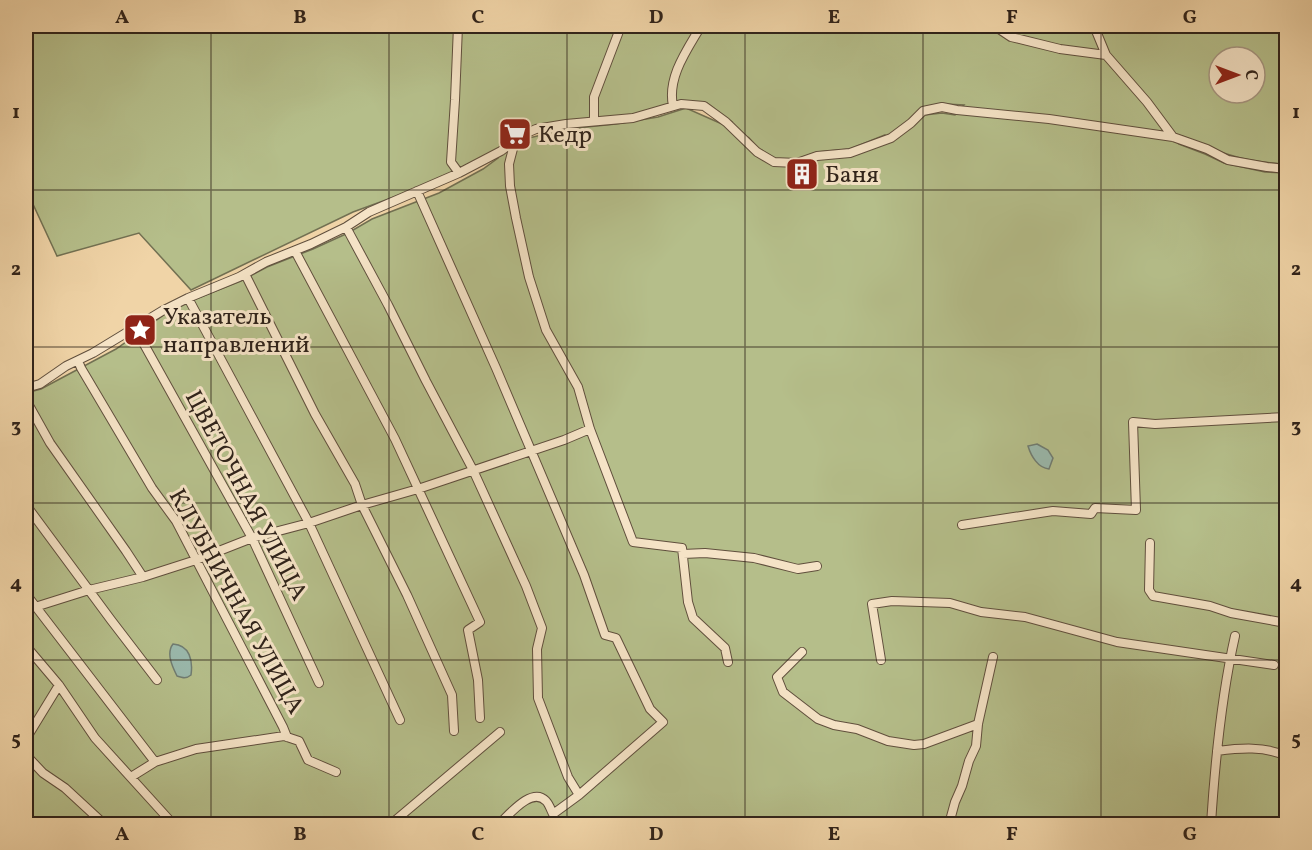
<svg xmlns="http://www.w3.org/2000/svg" width="1312" height="850" viewBox="0 0 1312 850" font-family="Vollkorn,serif">
<style>
.green{fill:#b5be8a;stroke:#727052;stroke-width:1.5;fill-rule:evenodd}
.water{fill:#9ab8ab;stroke:#707c71;stroke-width:1.5}
.lines{fill:none;stroke-linecap:round;stroke-linejoin:round}
.minor-casing{stroke:#604f3d;stroke-width:10}
.minor{stroke:#f5e3c6;stroke-width:8}
.grid{fill:none;stroke:#30231a;stroke-width:1.5;stroke-opacity:0.55}
.labels{text-anchor:middle;stroke-width:6;stroke-linejoin:round;paint-order:stroke}
.poi-label{font-size:24px;fill:#30231a;stroke:#f5e3c6;text-anchor:start}
.street-label{font-size:24px;fill:#30231a;stroke:#f5e3c6}
.neatline{fill:none;stroke:#30231a;stroke-width:2}
.grid-label{font-size:20px;text-anchor:middle;font-weight:bold;fill:#30231a}
</style>
<rect width="100%" height="100%" fill="#f0d4a7"/>
<filter id="stains"><feTurbulence type="fractalNoise" baseFrequency=".00333" numOctaves="4"/><feColorMatrix values="0 0 0 0 .2 0 0 0 0 .09 0 0 0 0 .02 0 0 0 .5 -.17"/></filter>
<radialGradient id="worn" r=".72"><stop offset=".6" stop-color="#630" stop-opacity="0"/><stop offset="1" stop-color="#630" stop-opacity=".3"/></radialGradient>
<path class="green" d="M26,26H1286V164C1268,163 1248,161 1230,155C1208,149 1187,134 1163,132L1179,144L1205,154L1224,163L1265,172L1286,173V824H26V393L41,389L116,349L175,307L241,281L267,267L313,249L348,233L372,219L439,193L483,169L498,158L495,152L435,182L353,212L191,290L139,233L57,256L26,189ZM1219,57H1255V93H1219ZM681,101L707,103L732,122L725,126L722,124L686,108L658,117L616,124L567,129L529,138L523,133L649,113ZM944,104L964,105L955,115L942,113L925,115L921,108ZM885,135L891,141L818,159L772,165L755,155L748,147L749,138L758,148L776,159H797L817,152L850,149Z"/>
<path class="water" d="M1037,444L1048,450L1053,458L1049,469C1038,468 1031,456 1028,446Z
M173,644C190,645 193,661 191,675C186,679 183,678 177,676C172,666 166,653 173,644Z"/>
<g class="lines">
<defs>
<path id="minor" d="M458,26L455,100L451,162L459,173
M1094,26L1106,55L1147,102L1173,137
M996,27L1011,37L1060,49L1106,55
M1004,32L1037,26
M673,106C667,77 687,50 701,26
M594,121V97L621,26
M515,141L509,164L510,186L516,218L529,277L546,330L578,387L590,429L633,542L682,548L688,602L693,618L725,648L728,662
M417,191L496,368L584,575L605,635L616,638L650,709L663,722L579,795L553,814C551,810 549,804 546,801C532,786 509,815 499,824
M346,227L388,305L426,381L473,470L526,586L542,628L537,649L538,698L568,777L579,795
M295,251L395,439L480,622L468,630L478,680L480,718
M245,274L315,414L355,484L362,505L407,595L452,695L454,731
M188,298L309,523L400,720
M135,328L252,538L319,683
M78,361L81,368L152,488L176,521L283,727L287,737
M26,388L40,384L66,366L93,353L162,311L188,298L239,277L266,262L311,244L346,227L369,212L459,173L501,151L522,135L536,129L566,124L633,118L681,104L704,106L726,122L757,152L774,162L797,163L817,156L850,153L891,138L911,123L923,111L942,107L957,110L1049,119L1173,137L1207,149L1228,160L1267,167L1286,169
M26,400L50,443L126,551L143,577
M26,505L111,620L157,680
M962,525L1053,511L1091,514L1095,508L1136,510L1133,422L1155,424L1286,417
M1150,543L1149,590L1153,596L1210,606L1231,613L1286,623
M683,554L705,553L754,558L798,569L817,566
M26,594L155,762
M35,607L89,590L143,577L196,560L252,538L309,523L362,505L418,489L564,440L590,429
M26,646L59,685L95,738L173,824
M802,652L777,677L783,692L818,719L834,725L857,729L888,741L914,745L924,744L978,724
M881,660L872,604L892,601L950,603L981,612L1025,617L1117,642L1274,665
M26,739L59,685
M1217,751C1241,748 1264,746 1286,756
M26,755L43,773L65,788L104,824
M131,777L155,762L196,749L284,736L299,741L308,760L336,772
M391,824L500,732
M797,824H800
M890,824L902,823L911,824
M949,824L955,802L962,786L969,761L976,746L978,724L993,657
M1211,824C1215,762 1221,698 1235,636"/>
</defs>
<use href="#minor" class="minor-casing"/>
<use href="#minor" class="minor"/>
</g>
<path class="grid" d="M211,26V824M389,26V824M567,26V824M745,26V824M923,26V824M1101,26V824M26,190H1286M26,347H1286M26,503H1286M26,660H1286"/>
<defs>
<symbol id="supermarket-square" viewBox="-11 -11 22 22"><rect x="-9" y="-9" width="18" height="18" rx="4" fill="#8f2418" stroke="#f5e3c6"/><path d="M-6-5.5h2.5l.6 2H6L4.5 2H-2.5L-4.4-4H-6ZM-1.5 3.2a1.3 1.3 0 1 0 .1 0ZM3 3.2a1.3 1.3 0 1 0 .1 0Z" fill="#fff"/></symbol>
<symbol id="building-square" viewBox="-11 -11 22 22"><rect x="-9" y="-9" width="18" height="18" rx="4" fill="#8f2418" stroke="#f5e3c6"/><path d="M-4-6H4V6H1V3H-1V6H-4ZM-2.5-4.3h1.7v1.8h-1.7ZM.8-4.3h1.7v1.8H.8ZM-2.5-1h1.7V.8h-1.7ZM.8-1h1.7V.8H.8Z" fill="#fff"/></symbol>
<symbol id="sight-square" viewBox="-11 -11 22 22"><rect x="-9" y="-9" width="18" height="18" rx="4" fill="#8f2418" stroke="#f5e3c6"/><path d="M0-6L1.8-2.2L6-1.7L2.9 1.2L3.7 5.4L0 3.3L-3.7 5.4L-2.9 1.2L-6-1.7L-1.8-2.2Z" fill="#fff"/></symbol>
</defs>
<g fill-rule="evenodd">
<use href="#supermarket-square" x="496" y="115" width="38" height="38"/>
<use href="#building-square" x="783" y="155" width="38" height="38"/>
<use href="#sight-square" x="121" y="311" width="38" height="38"/>
</g>
<g class="labels">
<g class="poi-label">
<text x="538" y="142">Кедр</text>
<text x="825" y="182">Баня</text>
<text x="163" y="324">Указатель<tspan x="163" dy="28">направлений</tspan></text>
</g>
<g class="street-label">
<text transform="translate(247 495) rotate(62)" y="8">ЦВЕТОЧНАЯ УЛИЦА</text>
<text transform="translate(237 601) rotate(61)" y="8">КЛУБНИЧНАЯ УЛИЦА</text>
</g>
</g>
<rect width="1312" height="850" fill="none" stroke="#f0d4a7" stroke-width="66"/>
<g transform="translate(1237 75) rotate(90)"><circle r="28" fill="#f5e3c6" stroke="#a69681" stroke-width="1.5"/>
<path d="M0-4.5L10 22L0 15L-10 22Z" fill="#8f2418"/>
<text y="-9" font-size="16" font-weight="bold" text-anchor="middle" fill="#30231a">С</text>
</g>
<rect x="33" y="33" width="1246" height="784" class="neatline"/>
<g class="grid-label">
<text x="122" y="23">A</text>
<text x="300" y="23">B</text>
<text x="478" y="23">C</text>
<text x="656" y="23">D</text>
<text x="834" y="23">E</text>
<text x="1012" y="23">F</text>
<text x="1190" y="23">G</text>
<text x="16" y="118">1</text>
<text x="1296" y="118">1</text>
<text x="16" y="275">2</text>
<text x="1296" y="275">2</text>
<text x="16" y="432">3</text>
<text x="1296" y="432">3</text>
<text x="16" y="589">4</text>
<text x="1296" y="589">4</text>
<text x="16" y="745">5</text>
<text x="1296" y="745">5</text>
<text x="122" y="840">A</text>
<text x="300" y="840">B</text>
<text x="478" y="840">C</text>
<text x="656" y="840">D</text>
<text x="834" y="840">E</text>
<text x="1012" y="840">F</text>
<text x="1190" y="840">G</text>
</g>
<rect width="100%" height="100%" filter="url(#stains)"/>
<rect width="100%" height="100%" fill="url(#worn)"/>
</svg>
